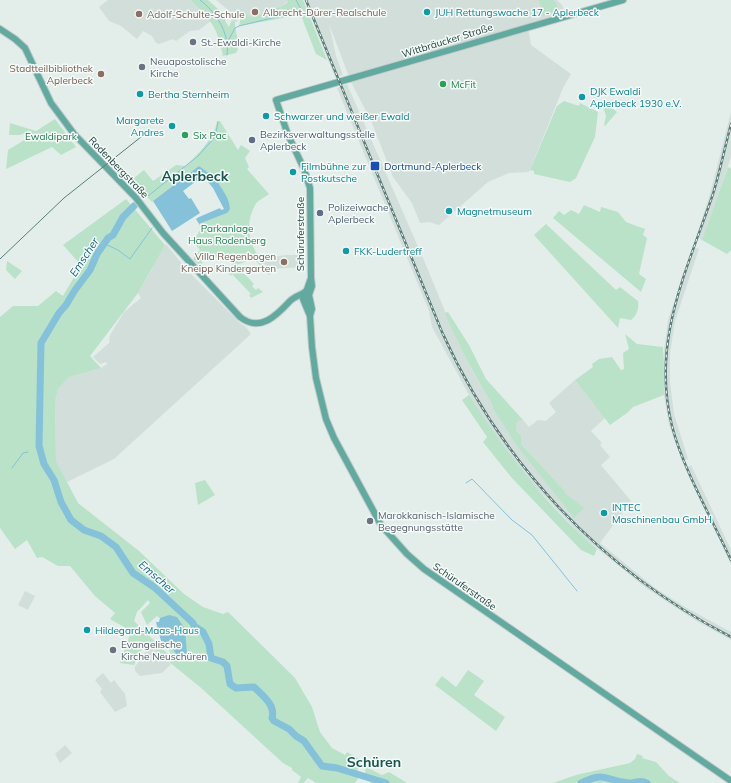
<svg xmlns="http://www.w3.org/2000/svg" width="731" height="783" viewBox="0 0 731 783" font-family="Mulish,sans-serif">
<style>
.built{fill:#d1deda}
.green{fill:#b9e2c9;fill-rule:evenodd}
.water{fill:#85c2d9}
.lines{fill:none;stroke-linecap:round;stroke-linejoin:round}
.stream{stroke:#85c2d9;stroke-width:1}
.river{stroke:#85c2d9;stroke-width:7}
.major-casing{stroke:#c1cac9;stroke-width:8}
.major{stroke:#62a99f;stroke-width:6}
.tram{stroke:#5b7d78;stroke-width:1}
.rail-casing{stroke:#5b7d78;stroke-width:2.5}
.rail{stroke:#f4faf8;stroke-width:1;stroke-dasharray:3;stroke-linecap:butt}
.education-dot{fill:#8d6e63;stroke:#f4faf8;stroke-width:1.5}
.culture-dot{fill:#0f9aa8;stroke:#f4faf8;stroke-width:1.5}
.worship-dot{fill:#6b7280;stroke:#f4faf8;stroke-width:1.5}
.leisure-dot{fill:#2e9e5b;stroke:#f4faf8;stroke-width:1.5}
.service-dot{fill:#5c6f8a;stroke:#f4faf8;stroke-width:1.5}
.transit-dot{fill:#1a4fb4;stroke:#f4faf8;stroke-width:1.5}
.labels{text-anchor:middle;stroke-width:3;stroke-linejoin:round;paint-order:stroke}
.education-label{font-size:10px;fill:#785e54;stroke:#f4faf8;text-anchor:start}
.culture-label{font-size:10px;fill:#0d838f;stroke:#f4faf8;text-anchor:start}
.street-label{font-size:10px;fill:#20423d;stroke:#f4faf8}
.worship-label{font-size:10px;fill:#5b616d;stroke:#f4faf8;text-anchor:start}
.leisure-label{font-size:10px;fill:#27864d;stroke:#f4faf8;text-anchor:start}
.service-label{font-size:10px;fill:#4e5e75;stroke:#f4faf8;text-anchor:start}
.park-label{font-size:10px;fill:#257d52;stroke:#f4faf8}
.transit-label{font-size:10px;fill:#164399;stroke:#f4faf8;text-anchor:start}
.water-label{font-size:11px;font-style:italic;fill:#136585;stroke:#f4faf8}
.district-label{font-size:14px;font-weight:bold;fill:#19564f;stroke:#f4faf8}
</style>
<rect width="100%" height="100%" fill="#e3eeea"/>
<path class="built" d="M108,0H190L211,21L199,30L190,31L176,41L173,39L159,44L156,43L152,36L143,31L137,39L121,26L109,21L99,7Z
M216,0H288V1L282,6L251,17L242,11L237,22H231L233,14Z
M304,0H557L562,5L566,16L528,27L531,45L571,74L563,88L529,172L509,173L488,182L439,225L429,222L420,223L412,203L393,177L372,123L351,82L329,24L336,56L343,75L335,77Z
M347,84L426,265L456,338L474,374L492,404L493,409L516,445L574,517L583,508L564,492V490L521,444V435L516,430V424L518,420H523L529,427L538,420L546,421L556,412L549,403L575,380L605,418L591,431L602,443L600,445L610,457L601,465L631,501L600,543L655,588L685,607L731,632V640L695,620L646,588L582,536L527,478L487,423L469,395L432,327L429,311L337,88Z
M731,112V157L702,241L697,235L710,194Z
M166,244L187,270L241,324L246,327L251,334L114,459L67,482L56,461L55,402L58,389L69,377L101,368L107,364L106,362L100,364L93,357L109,343L110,335L124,312L141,298L138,293L153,267L152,265Z
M693,247L699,249L675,321L670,353V382L674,414L688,459L682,461L669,425L664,395L662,366L668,320Z
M286,255H305V267L269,269L259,259Z
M691,465L731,550V565L686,468Z
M25,591L35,596L28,610L18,605Z
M149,646L171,664L162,673L140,676L135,671V667Z
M103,673L111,683L114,680L125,694L127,706L115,712L100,692L102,689L95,680Z
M65,745L72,753L60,763L55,754Z"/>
<path class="green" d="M190,0H208L227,17L225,21L229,27L231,22H235C234,32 242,45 236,53L223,56C217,26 212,21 190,0Z
M288,0H303L327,60L316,54L302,18L294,16L239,26L242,10L251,17L282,6L287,3Z
M539,0H553L556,3L559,11L543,16Z
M601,100L617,112L605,126L604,125L606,116Z
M564,101L579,106L580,103L598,112L595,137L576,178L570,182L534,174V171L530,170L557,106Z
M55,119L76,147L61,155L52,147L6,169L8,150L31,136L29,131L20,135H9L10,123L36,131Z
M217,121H220L238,150L241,145L250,151L245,158L249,167L247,169L269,194C265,197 257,201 255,205C241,232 254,253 271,273L269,275L254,259L233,266L229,253L212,259L208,255L200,266L193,259L200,250L193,241L201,229L199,224L227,213L217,179L199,166L152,202L128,177L132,176L134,178L144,170L153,181L176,165L186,166C197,155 215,138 217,121Z
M728,167L731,169V250L727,254L702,240Z
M126,199L165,245L138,293L90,356L101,368L69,377L58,389L55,402L56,461L78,503L139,551L184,594L203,607L223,614L228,612L295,678L312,707L320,732L332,748L345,755L347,752L361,760L356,775L359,777L355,783H316L308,778L304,783H298L301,777L292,770V768L283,763L200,687L147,644L141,651L134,665L120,663L130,634L129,630L110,619L115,613L95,596L70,566H58L42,557L37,558L27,540L15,549L0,528V317L13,306H38L56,291L63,296L81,265L63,245ZM148,600L150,603L141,612L147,625L157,616L162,620L171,657L134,621L137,612Z
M584,205L600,212L601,207L618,212L626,222L645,229L643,235L647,238L639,274L646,279L641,292L553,218L559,211L564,215L571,210L579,214Z
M546,224L616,290L620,287L638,301C639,309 637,315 631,320L620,318L618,328L534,235Z
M7,261L22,271L15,279L6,270Z
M235,268L241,270L254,284L252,286L256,290L258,288L263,292L251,298L249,295L251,294L232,274L231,276L227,272Z
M448,312L469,345L486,379L523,420H519L516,424V430L521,435V444L564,490L565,493L584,508L574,518L516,445L493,409L492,404C474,374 458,345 445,313Z
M625,334L637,344L663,347L664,395L633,407L627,413L610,425L575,380L593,367L592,364L599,359L612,357L621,370L624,369L623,353L629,349Z
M469,395C506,452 545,505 597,549L594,556L581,550L511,477L483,442L487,437L462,400Z
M205,480L215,495L198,505L195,483Z
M468,670L484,681L474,695L505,717L496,731L435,685L442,676L456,687Z
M637,754L643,756L642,758L656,762L669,776L680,783H553L576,775L630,763L635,759Z
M366,767L382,775L389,772L407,783H370L371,779L364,778Z"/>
<path class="water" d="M199,166L217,179C219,188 229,194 230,209L227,213L199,224L196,219L199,217L220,208L221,210L224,209L213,188L203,176L183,191L189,199L191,198L200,213L172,231L153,201Z
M169,615L177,617L185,629L187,653L182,661L180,660L169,643L161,641L156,622H159L160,618Z"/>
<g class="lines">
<path class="stream" d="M200,0C217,13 230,34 227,55
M296,0L301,9
M227,43L235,28L239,26L272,18L293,15
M148,196L198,156L215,137L218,122
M105,244L118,250L130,259L152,228
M38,449H40
M12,468L23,453L28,452
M466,483L472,479L512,520L532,535L577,591"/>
<path class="river" d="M134,206L123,217L113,235L108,238L97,254L90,270L75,290L66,305L59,313L41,343L39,446L44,464L54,480L61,502L71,520L84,530L101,536L116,547L133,573L154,587L193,623L194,626L203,632L209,644L211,658L223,662L227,666L230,684L236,688L254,687C262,695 276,705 272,718L274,721L289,729L296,736L304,741L322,766L337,768L386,783
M581,783C608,770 606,782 629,783C636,783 640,779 647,783"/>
<defs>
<path id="major" d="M0,29L15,39L25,48L51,103L74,134L136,198L163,233L240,317C260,333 277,315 290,301C295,296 302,295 306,291
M311,278L312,286L309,295L312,309L310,316L312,347L316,378L326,419L334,438L381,525L407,554L424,569L731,781
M303,299L310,316
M305,302V295L311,278L310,188L304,169L288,135L276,100L623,0"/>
</defs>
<use href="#major" class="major-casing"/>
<use href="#major" class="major"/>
<path class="tram" d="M0,259L64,198L146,133"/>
<defs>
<path id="rail" d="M306,0L442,332C502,465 602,570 731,637
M731,124C725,147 720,171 713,194C686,273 651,341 672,426C683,469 712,519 731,560"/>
</defs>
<use href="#rail" class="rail-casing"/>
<use href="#rail" class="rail"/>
</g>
<g class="education-dot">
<circle cx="255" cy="12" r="4"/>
<circle cx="139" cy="14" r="4"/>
<circle cx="101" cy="74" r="4"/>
<circle cx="284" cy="262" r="4"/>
</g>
<g class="culture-dot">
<circle cx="427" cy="12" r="4"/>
<circle cx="140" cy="94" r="4"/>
<circle cx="582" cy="97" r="4"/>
<circle cx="266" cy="116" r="4"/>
<circle cx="172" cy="126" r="4"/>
<circle cx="293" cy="172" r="4"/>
<circle cx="449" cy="211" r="4"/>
<circle cx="346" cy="251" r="4"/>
<circle cx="604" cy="513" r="4"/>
<circle cx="87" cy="630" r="4"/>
</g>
<g class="worship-dot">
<circle cx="193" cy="42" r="4"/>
<circle cx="142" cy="67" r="4"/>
<circle cx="370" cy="521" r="4"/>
<circle cx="113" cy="650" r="4"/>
</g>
<g class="leisure-dot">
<circle cx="443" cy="84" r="4"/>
<circle cx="185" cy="135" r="4"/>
</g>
<g class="service-dot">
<circle cx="252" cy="140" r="4"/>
<circle cx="320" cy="213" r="4"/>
</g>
<rect class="transit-dot" x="370" y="161" width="10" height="10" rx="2"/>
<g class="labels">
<g class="education-label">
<text x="263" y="16">Albrecht-Dürer-Realschule</text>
<text x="147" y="18">Adolf-Schulte-Schule</text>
<text x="93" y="72" text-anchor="end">Stadtteilbibliothek<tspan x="93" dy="12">Aplerbeck</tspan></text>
<text x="276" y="260" text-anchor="end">Villa Regenbogen<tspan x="276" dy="12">Kneipp Kindergarten</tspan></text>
</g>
<g class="culture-label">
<text x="435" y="16">JUH Rettungswache 17 - Aplerbeck</text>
<text x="590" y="95">DJK Ewaldi<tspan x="590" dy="12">Aplerbeck 1930 e.V.</tspan></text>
<text x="148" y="98">Bertha Sternheim</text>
<text x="274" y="120">Schwarzer und weißer Ewald</text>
<text x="164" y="124" text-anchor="end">Margarete<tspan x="164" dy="12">Andres</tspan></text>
<text x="301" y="170">Filmbühne zur<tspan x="301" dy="12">Postkutsche</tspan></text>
<text x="457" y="215">Magnetmuseum</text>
<text x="354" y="255">FKK-Ludertreff</text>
<text x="612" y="511">INTEC<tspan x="612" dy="12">Maschinenbau GmbH</tspan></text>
<text x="95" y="634">Hildegard-Maas-Haus</text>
</g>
<g class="street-label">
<text transform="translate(447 40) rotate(-17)" y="4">Wittbräucker Straße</text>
<text transform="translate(119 167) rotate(46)" y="4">Rodenbergstraße</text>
<text transform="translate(300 234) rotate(-90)" y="4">Schüruferstraße</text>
<text transform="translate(465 586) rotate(35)" y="4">Schüruferstraße</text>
</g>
<g class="worship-label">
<text x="201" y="46">St.-Ewaldi-Kirche</text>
<text x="150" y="65">Neuapostolische<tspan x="150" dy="12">Kirche</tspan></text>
<text x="378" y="519">Marokkanisch-Islamische<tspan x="378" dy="12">Begegnungsstätte</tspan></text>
<text x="121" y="648">Evangelische<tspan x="121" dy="12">Kirche Neuschüren</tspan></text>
</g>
<g class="leisure-label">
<text x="451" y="88">McFit</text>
<text x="193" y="139">Six Pac</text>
</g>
<g class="service-label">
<text x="260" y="138">Bezirksverwaltungsstelle<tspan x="260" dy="12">Aplerbeck</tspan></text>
<text x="328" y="211">Polizeiwache<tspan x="328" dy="12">Aplerbeck</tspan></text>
</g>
<g class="park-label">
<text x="51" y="140">Ewaldipark</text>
<text x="227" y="232">Parkanlage<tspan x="227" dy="12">Haus Rodenberg</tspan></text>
</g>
<g class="transit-label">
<text x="384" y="170">Dortmund-Aplerbeck</text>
</g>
<g class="water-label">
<text transform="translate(84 257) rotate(-57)" y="4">Emscher</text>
<text transform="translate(157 577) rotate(41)" y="4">Emscher</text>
</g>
<g class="district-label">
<text x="195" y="181">Aplerbeck</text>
<text x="374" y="767">Schüren</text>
</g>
</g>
</svg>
